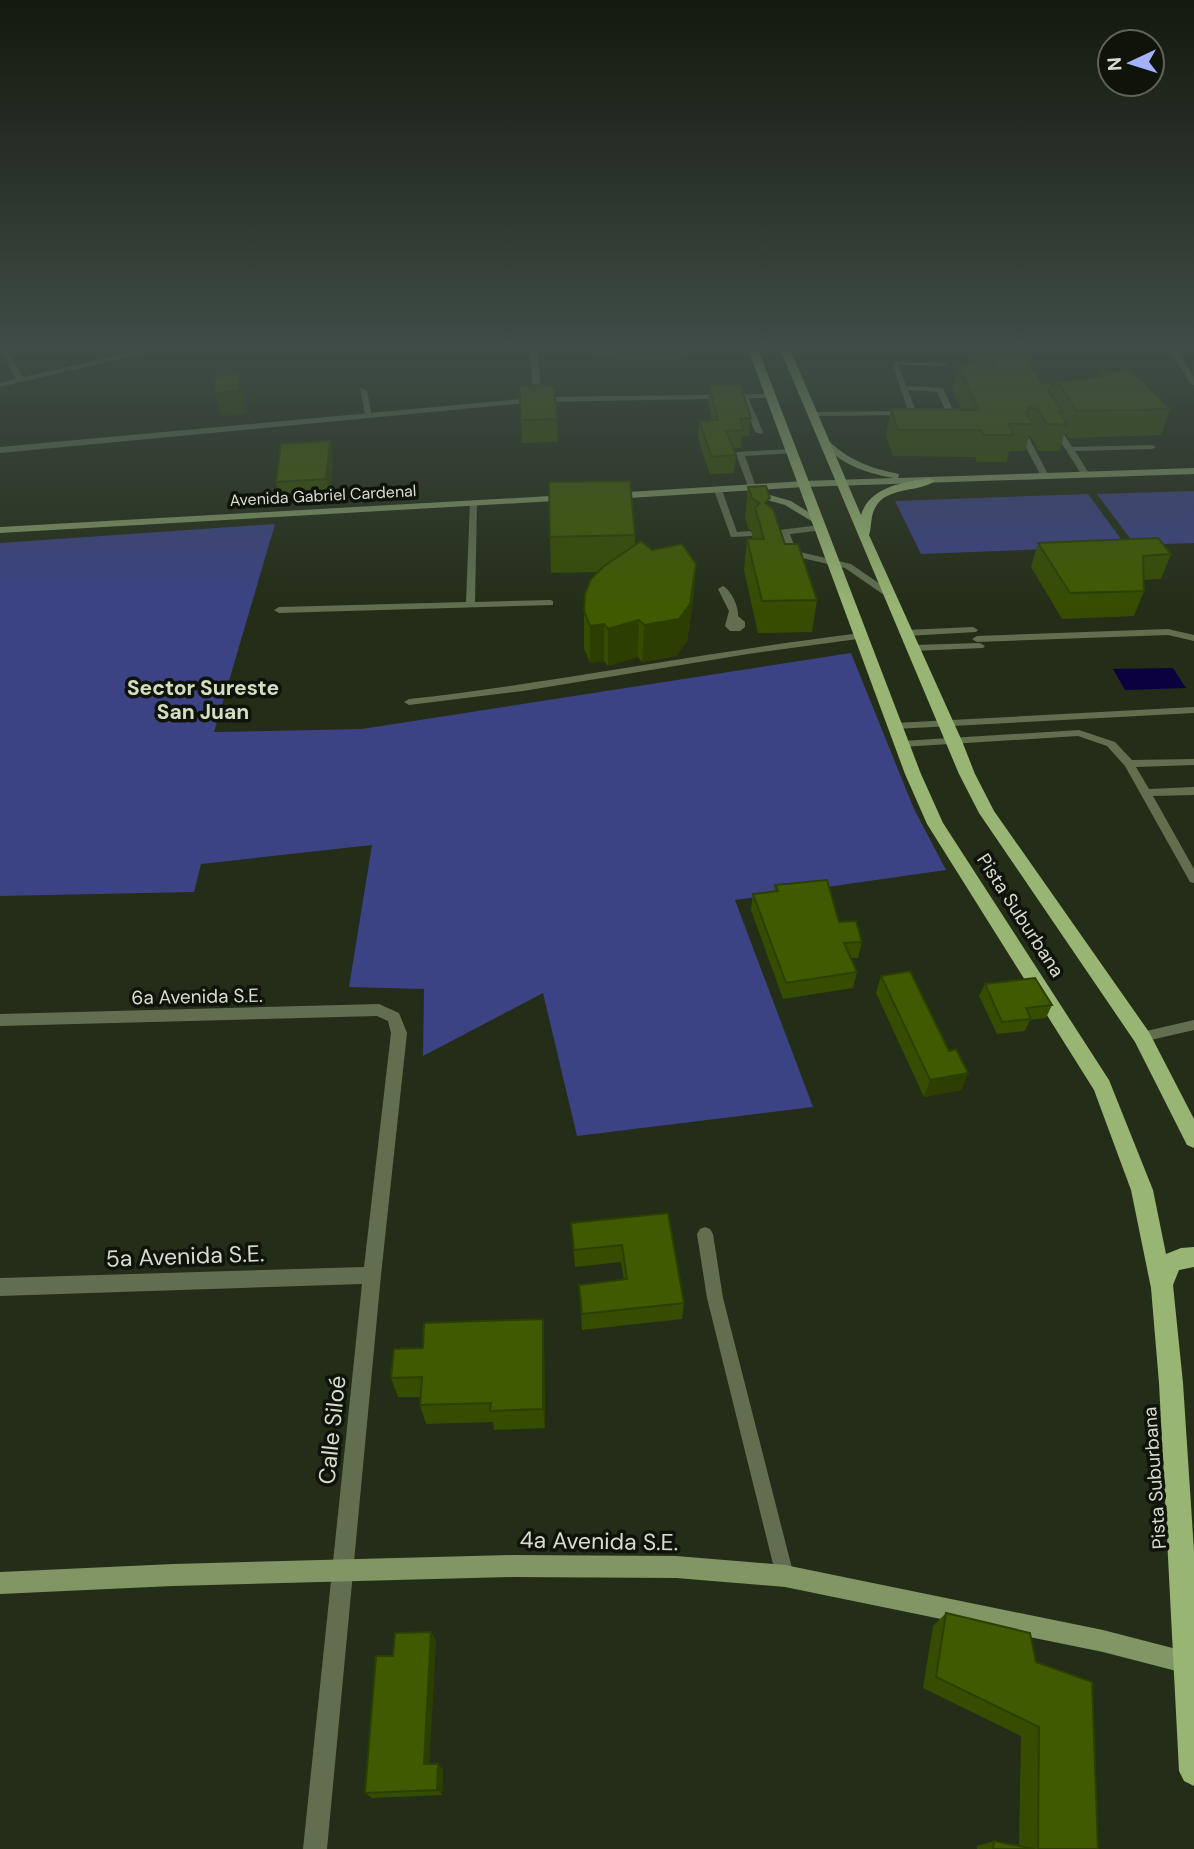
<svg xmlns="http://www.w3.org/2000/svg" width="1194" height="1849" viewBox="0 0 1194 1849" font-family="'DM Sans',sans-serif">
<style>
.green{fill:#3b4384}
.water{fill:#0b0141}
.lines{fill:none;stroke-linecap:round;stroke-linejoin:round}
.lane{fill:#616f50;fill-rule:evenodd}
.street{fill:#616f50;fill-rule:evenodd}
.secondary{fill:#819664;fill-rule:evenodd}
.primary{fill:#99b573;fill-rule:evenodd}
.wall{fill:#364d01}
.shaded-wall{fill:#2c3f01}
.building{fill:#3f5a01;stroke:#2c3f01;stroke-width:2}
.labels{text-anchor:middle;stroke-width:7;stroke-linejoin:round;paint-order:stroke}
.far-street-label{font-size:16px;fill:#d6dcce;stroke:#0f130a}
.street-label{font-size:19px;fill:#d6dcce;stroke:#0f130a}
.neighbourhood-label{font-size:21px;font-weight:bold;fill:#d2dfc3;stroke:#0f130a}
.near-street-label{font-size:23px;fill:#d6dcce;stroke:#0f130a}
</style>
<rect width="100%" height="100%" fill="#242d17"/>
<path class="green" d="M1194,491V543L1135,545L1097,494Z
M1088,494L1126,546L921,554L895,501Z
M275,524L214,732L362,729L851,653L914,809L946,870L735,900L813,1107L577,1136L543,993L423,1056L424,989L349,987L372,845L201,864L194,892L0,896V543Z"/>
<path class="water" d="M1173,668L1186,688L1125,690L1113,669Z"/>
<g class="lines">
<path class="lane" d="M726,349H733V352L728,353Z
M892,362L946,363L947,364L944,366L898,365L906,386L943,388L959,423L958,425L951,423L937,392L908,390L921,426L917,428L913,426L909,415L813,416L809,414L813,412L908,411Z
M360,388L367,390L372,417L365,415Z
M741,395L748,397L763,432L762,434L755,432Z
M1051,423H1057L1072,447L1152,445L1156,447L1152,449L1075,451L1090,475L1086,477L1082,475L1050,425Z
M1022,436L1029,438L1049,476L1048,478L1041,476L1021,438Z
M791,449L795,451L794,453L745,456L756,487L749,489L736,454L737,452Z
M715,488L722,490L737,532L750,531L754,534L753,536L731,537L714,490Z
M470,501L477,503L475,602L550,600L553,601V605L279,613L274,610L279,607L466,602Z
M820,525L824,528L823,530L790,534L796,551L851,564L893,593V597H887L845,568L789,555L782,535L775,533L779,530Z
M723,586C731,590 739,607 738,616L745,622V627L740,631H730L725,626L729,611L718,589Z
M973,627L978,630L976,632L906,636L901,633L906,630Z
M1168,629L1194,635V641L1168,635L977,642L972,639L977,636Z
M862,633L865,634V638L748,654L523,691L409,705L404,702L409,699C561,682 710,651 862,633Z
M980,643L985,646L983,648L913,651L908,648L913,645Z
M1194,707V713L895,729L890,726L895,723Z
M1079,730L1115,742L1132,760L1194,759V765L1136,767L1149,789L1194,787V795L1153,796L1194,869V883L1190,882L1125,766L1107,746L1078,736L902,747L897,744L902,741Z
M1194,1020V1030L1142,1042L1137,1041L1135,1037L1137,1033L1142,1032Z
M705,1227L710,1229L713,1234L723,1298L794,1576L792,1583L785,1585L778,1583L776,1576L707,1298L697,1234L700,1229Z"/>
<path class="street" d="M0,349H6L23,377L146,349H162L0,387V383L16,379Z
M530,349H538L541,397L770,394L774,396L770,398L537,402L0,453V447L533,398Z
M1169,349H1177L1194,377V385L1190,383Z
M379,1004L399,1013L407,1033L381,1275L327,1849H303L362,1284L0,1296V1278L364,1267L391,1033L388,1021L377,1016L0,1026V1014Z"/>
<path class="secondary" d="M820,438H826C847,460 870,468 899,474L898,478L1194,468V474L804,487L613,499L608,496L613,493L804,481L894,478C864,473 838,463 819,440Z
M752,490L791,501L821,520L813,522L785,505L749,495L747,493Z
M568,495L573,498L571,500L0,533V527Z
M513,1555L676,1556L785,1565L1103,1630L1188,1652L1194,1654V1672L1188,1674L1103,1652L785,1587L676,1578L513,1577L173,1586L0,1594V1572L173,1564Z"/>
<path class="primary" d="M748,349H758L921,774L943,823L1109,1080L1153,1190L1166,1254L1181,1248L1194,1247V1267L1179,1270L1173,1285L1183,1383L1194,1551V1786L1184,1781L1179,1771L1159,1383L1151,1288L1131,1190L1094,1090L927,824L905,774Z
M780,349H790L861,515C870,486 903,483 929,478L935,481C918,493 886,486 875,508C870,517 872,527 869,535L962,741L975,774L994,811L1149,1032L1194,1119V1148L1187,1145L1135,1042L979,813L959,774Z"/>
</g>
<path class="wall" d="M578,349H713L712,355L680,357V359H616L615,356H588L587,352H578Z
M974,349H1021L1042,384L1097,376L1099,371L1170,409L1161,435L1068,438L1065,432L1059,451H1039L1031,437L1029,436L1025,451H1009L1007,462H977L975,457L893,456L886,436L891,409L961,410L952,389L958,364H975L972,359Z
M709,385L751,418L749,436H742L741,448H733L736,455L734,473L710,474L698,439L699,421H712L708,402Z
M519,386L557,419L558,442L522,443Z
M333,459L330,497L280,500L276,482Z
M748,487L769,506L785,544L817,600L812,632L758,633L744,570L747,539H752V531L748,528L745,517Z
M635,535V545L696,564L693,601L687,641L676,656L642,662L638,657L608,666L604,661L590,663L584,648V611L598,572L551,573L550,537Z
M1038,543L1171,554L1161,579L1144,580V591L1134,616L1062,619L1031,567Z
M775,885L839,922L862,942L858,958H851L857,972L853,988L783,999L751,910L753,894L774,892Z
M881,976L968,1073L961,1090L924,1097L876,993Z
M985,984L1052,1005L1046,1018L1030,1020L1025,1031L997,1034L979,996Z
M668,1213L684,1303L682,1319L582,1330L579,1285L624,1280L621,1262L575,1267L571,1223Z
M544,1339L545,1428L494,1430L493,1422L426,1424L420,1405L421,1397H398L391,1378L423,1348Z
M946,1613L1036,1662L1098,1849H977V1846L994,1841L1019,1846L1021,1736L923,1688L933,1626Z
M431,1632L436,1641L429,1764L443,1769L442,1795L372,1798L365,1793L393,1656Z"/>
<path class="shaded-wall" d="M239,374L244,396L245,414L221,416L215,393Z
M330,441L333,459L330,497L326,479Z
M696,564L693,601L687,641L676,656L642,662L644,625Z
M639,620L638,657L608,666V629Z
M604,624V661L590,663V626Z
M968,1073L961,1090L924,1097L930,1080Z
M543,1319L544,1339L545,1428L543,1409Z
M431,1632L436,1641L429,1770L424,1764Z
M438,1764L443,1769L442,1795L437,1790Z"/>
<path class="building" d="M987,349H1021L1042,384L1103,376L1099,371L1131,370L1170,409L1077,411L1060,385L1052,384L1048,390L1063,412H1059L1067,425L1047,424L1039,410L1030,407L1026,413L1033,424H1008L1014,435H984L981,430H898L891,409L979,410L958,364H995Z
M239,374L240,391L215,393V376Z
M740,384L751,418L740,419L743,430L726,431L736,455L712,457L699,421L718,420L709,385Z
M554,385L557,419L521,420L519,386Z
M330,441L326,479L276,482L281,444Z
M630,481L635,535L550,537L549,482Z
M766,486L770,498L765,503L773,509L785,544H798L817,600L762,601L747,539H764L755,508L760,503L752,498L748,487Z
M1158,538L1171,554L1143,556L1144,591L1070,593L1038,543Z
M641,541L652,550L682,544L696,564L690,604L679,619L644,625L639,620L608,629L604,624L590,626L584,611L585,594L591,579L603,567Z
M827,880L839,922L856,921L862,942L844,943L857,972L786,983L753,894L778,891L775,885Z
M910,971L949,1051L956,1049L968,1073L930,1080L881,976Z
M1035,978L1052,1005L1026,1008L1031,1019L1002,1022L985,984Z
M668,1213L684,1303L582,1314L579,1285L627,1279L622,1245L574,1250L571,1223Z
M543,1319V1409L490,1411L491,1403L420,1405L422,1377L391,1378L394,1349L423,1348L424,1323Z
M946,1613L1030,1633L1036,1662L1092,1682L1098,1849H1038L1039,1727L936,1677Z
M431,1632L424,1764H438L437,1790L365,1793L376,1656H393L395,1633Z
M994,1841L1035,1849H993Z"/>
<linearGradient id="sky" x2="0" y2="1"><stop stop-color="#14190d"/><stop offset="0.57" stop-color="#3f4c47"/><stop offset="1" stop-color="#3f4c47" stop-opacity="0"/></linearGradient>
<rect width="1194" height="608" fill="url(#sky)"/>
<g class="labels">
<g class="far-street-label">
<text transform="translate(323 495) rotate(-3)" y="6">Avenida Gabriel Cardenal</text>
</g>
<g class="street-label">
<text transform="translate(1021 915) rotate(57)" y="7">Pista Suburbana</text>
<text transform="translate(197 996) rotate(-1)" y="7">6a Avenida S.E.</text>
<text transform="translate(1154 1478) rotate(-94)" y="7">Pista Suburbana</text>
</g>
<g class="neighbourhood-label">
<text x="203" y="695">Sector Sureste<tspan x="203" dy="24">San Juan</tspan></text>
</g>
<g class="near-street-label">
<text transform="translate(185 1256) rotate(-2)" y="8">5a Avenida S.E.</text>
<text transform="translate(332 1430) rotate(-84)" y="8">Calle Siloé</text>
<text transform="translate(599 1541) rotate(1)" y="8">4a Avenida S.E.</text>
</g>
</g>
<g transform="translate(1131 63) rotate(266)"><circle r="33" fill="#0f130a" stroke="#5f6358" stroke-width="2"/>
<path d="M0-5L12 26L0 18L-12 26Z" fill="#a4b2fc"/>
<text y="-10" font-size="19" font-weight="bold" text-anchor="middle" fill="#d6dcce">N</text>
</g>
</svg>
